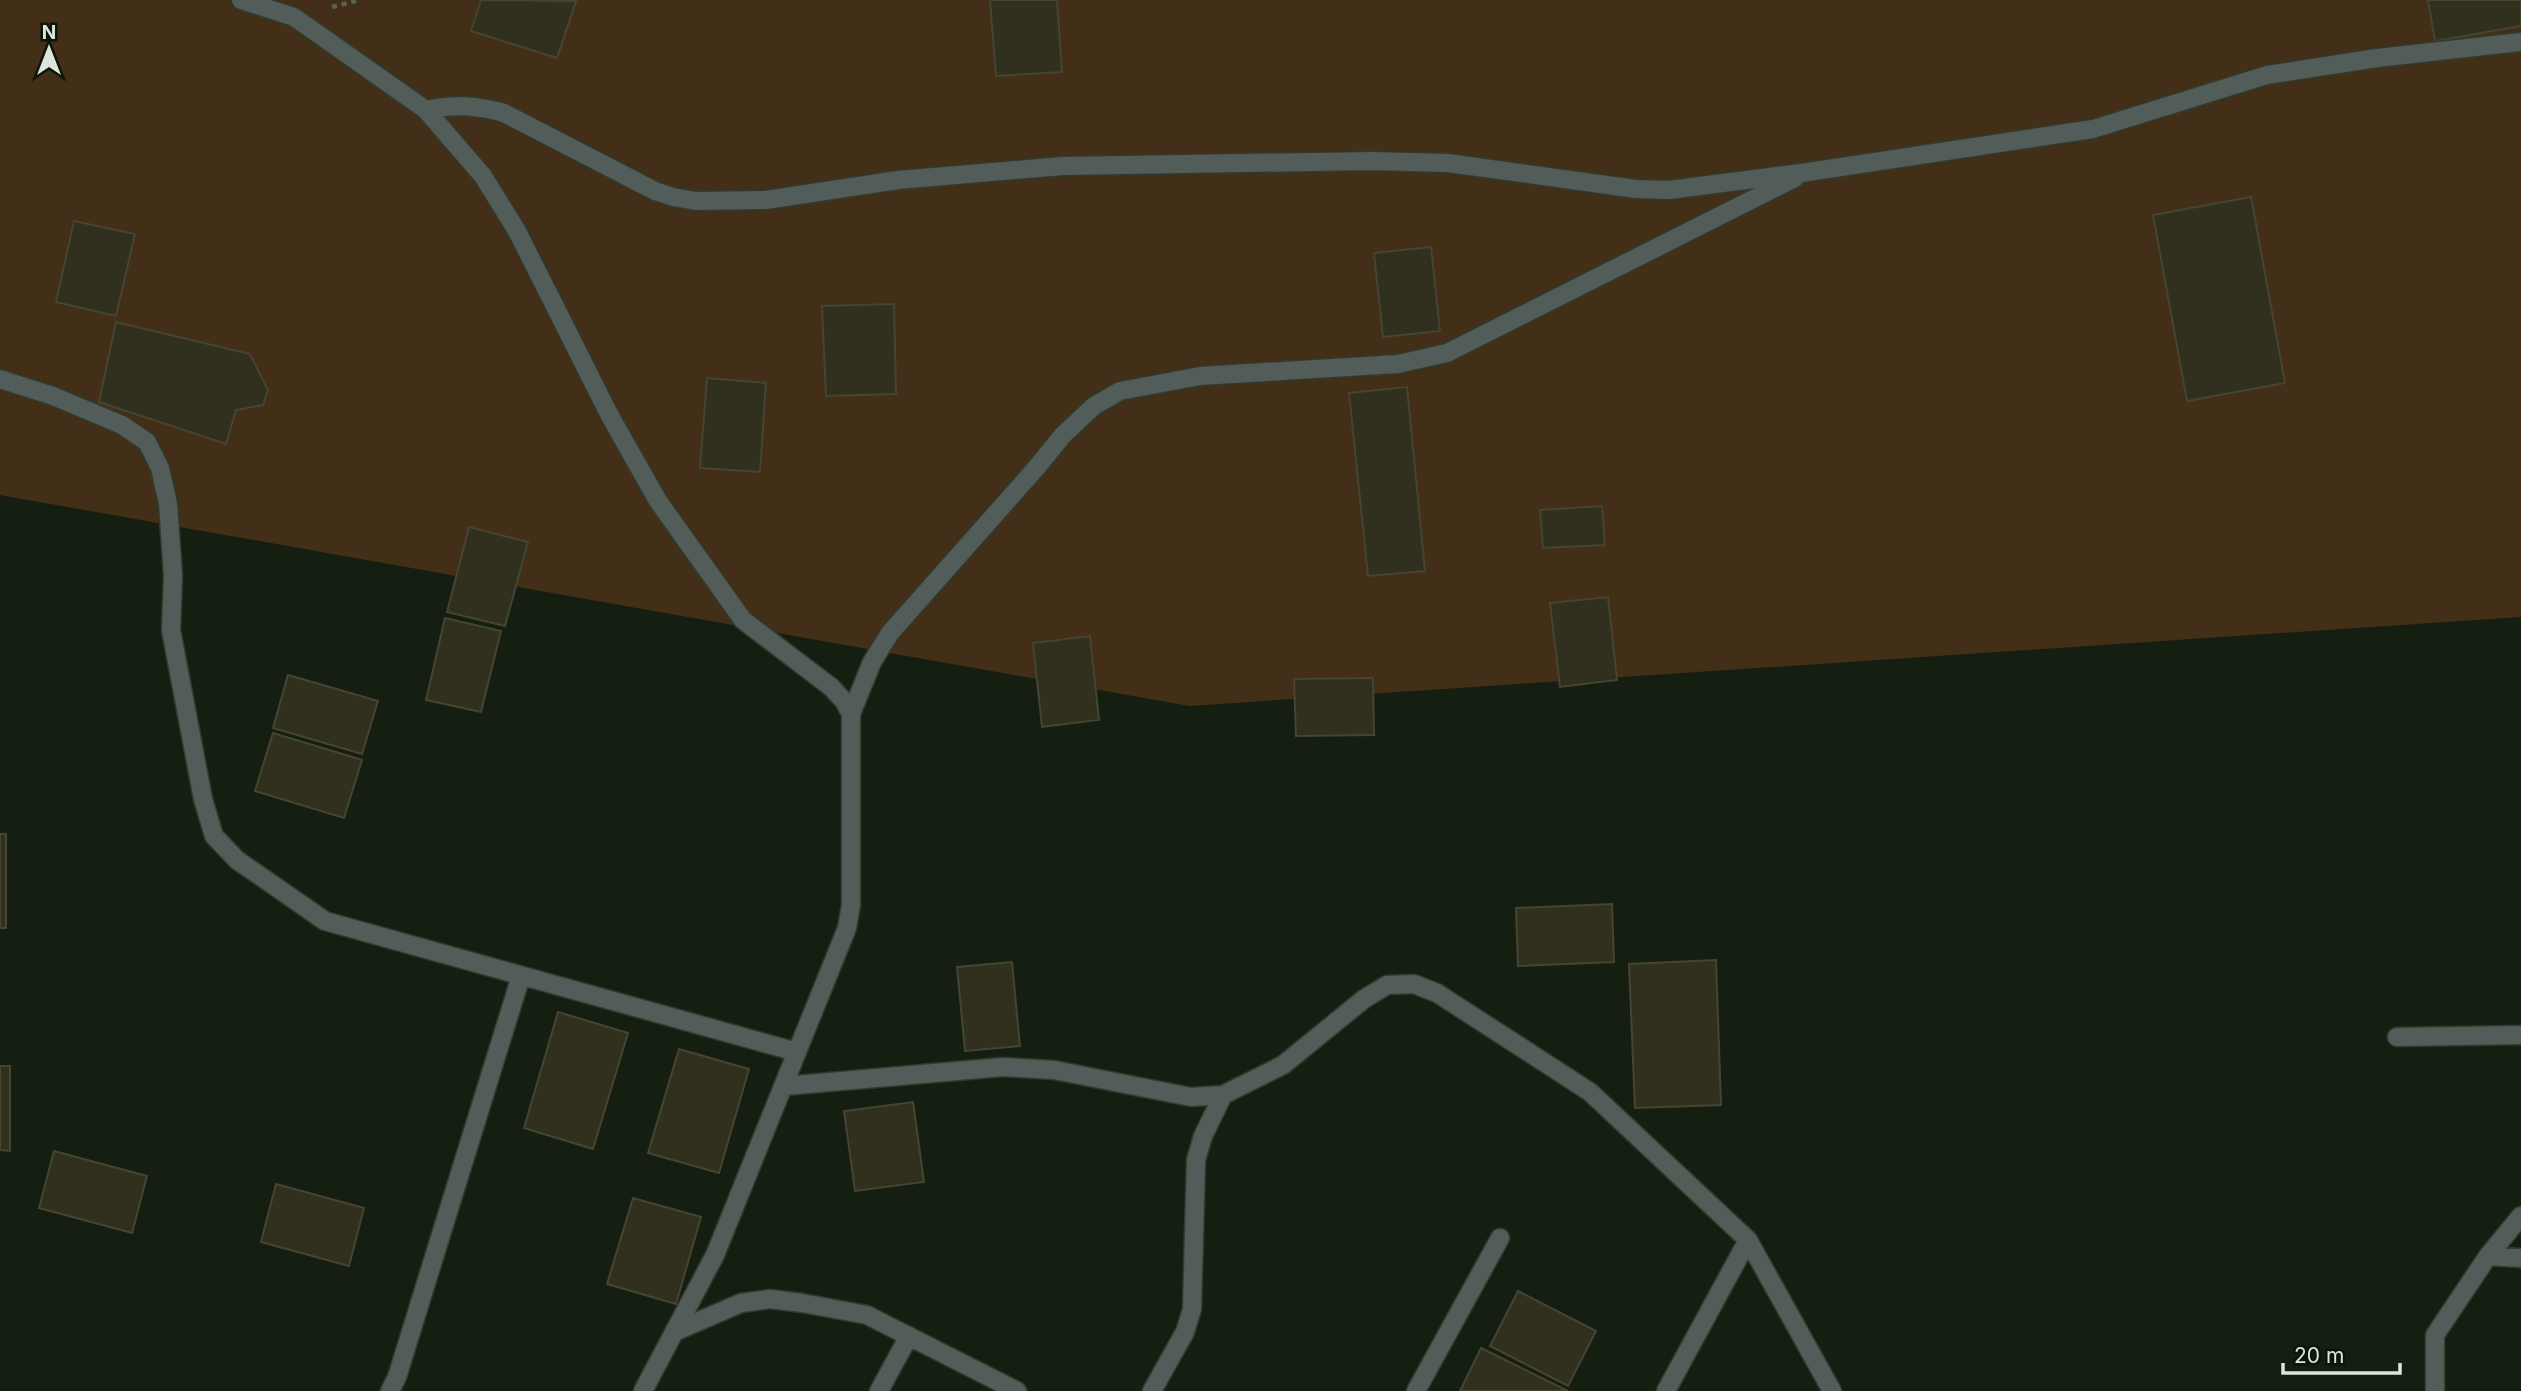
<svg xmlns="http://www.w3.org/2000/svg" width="2521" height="1391" viewBox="0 0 2521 1391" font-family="Inter,sans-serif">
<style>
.green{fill:#432e17}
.building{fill:#312f1d;stroke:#464432;stroke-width:2}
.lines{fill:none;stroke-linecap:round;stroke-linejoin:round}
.minor-casing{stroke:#313b2d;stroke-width:21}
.path{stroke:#596256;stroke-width:4.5;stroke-dasharray:5 5;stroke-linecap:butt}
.minor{stroke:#525c59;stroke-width:18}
</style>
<rect width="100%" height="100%" fill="#151f11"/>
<path class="green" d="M0,0H2521V617L1189,706L0,495Z"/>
<path class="building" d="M481,0L576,1L557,58L471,31Z
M990,0H1057L1062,72L996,76Z
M2428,0H2521V26L2435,41Z
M2251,197L2285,383L2187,401L2153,215Z
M74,221L135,234L116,316L56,302Z
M1431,247L1440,331L1383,337L1374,253Z
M894,304L896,394L826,396L822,306Z
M116,322L250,354L268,390L263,405L236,410L226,444L99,402Z
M707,378L766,383L760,472L700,468Z
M1407,387L1425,571L1368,576L1349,393Z
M1602,506L1605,545L1543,548L1540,510Z
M469,527L528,542L505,626L447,612Z
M1608,597L1617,680L1560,687L1550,603Z
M445,618L501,631L481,712L426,700Z
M1090,636L1099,720L1042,727L1033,643Z
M288,675L378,701L362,754L273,728Z
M1373,678L1374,735L1296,736L1294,679Z
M273,733L362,760L344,818L255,791Z
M0,834H6V928H0Z
M1612,904L1614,962L1518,966L1516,908Z
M1716,960L1721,1105L1635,1108L1629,964Z
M1012,962L1020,1046L965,1051L957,967Z
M558,1012L628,1033L593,1149L524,1128Z
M679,1049L749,1069L719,1173L648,1153Z
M0,1066H10V1151L0,1150Z
M913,1102L924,1182L855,1191L844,1111Z
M54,1151L147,1176L132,1233L39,1208Z
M276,1184L364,1208L349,1266L261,1242Z
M633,1198L701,1217L676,1304L607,1284Z
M1518,1291L1596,1331L1568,1386L1490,1346Z
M1481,1348L1568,1391H1460Z"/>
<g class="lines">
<defs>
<path id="minor" d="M241,0L294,17L426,110L483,176L517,231L610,416L658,501L743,620L831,687L844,701L851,714V905L847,928L715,1255L643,1391
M426,110C453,104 476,105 504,113L655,191L673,197L696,201L766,200L898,180L1063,166L1372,161L1448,163L1636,189L1669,190L1808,172L2093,129L2267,75L2377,58L2521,42
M0,379L53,396L122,425L147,442L160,468L168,504L173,576L171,630L203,799L214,836L237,860L325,921L797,1052
M851,714L872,662L890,633L1037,467L1063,435L1094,406L1120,391L1200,376L1398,364L1447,353L1795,178
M2397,1037L2521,1035
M784,1086L1003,1067L1054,1070L1191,1097L1223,1095L1283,1065L1364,999L1387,985L1414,984L1437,993L1590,1092L1748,1240L1832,1391
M2488,1256L2521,1258
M674,1332L741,1303L770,1299L802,1303L867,1315L1017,1391
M390,1391L397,1377L521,976
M879,1391L909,1336
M1152,1391L1185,1332L1192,1309L1196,1160L1203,1136L1223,1095
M1416,1391L1500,1238
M1666,1391L1748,1240
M2435,1391V1335L2488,1256L2521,1216"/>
</defs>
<use href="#minor" class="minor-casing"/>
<path class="path" d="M332,7L359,0"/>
<use href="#minor" class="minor"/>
</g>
<g transform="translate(49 49)" stroke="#0c1608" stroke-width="5" paint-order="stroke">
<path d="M0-5L12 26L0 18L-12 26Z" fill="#dee5db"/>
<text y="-10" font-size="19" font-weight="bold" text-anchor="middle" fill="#dee5db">N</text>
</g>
<path d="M2283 1363v10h117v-10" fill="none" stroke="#dee5db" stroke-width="3.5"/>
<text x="2294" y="1363" font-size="21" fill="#dee5db" stroke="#0c1608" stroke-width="5" paint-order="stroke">20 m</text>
</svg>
